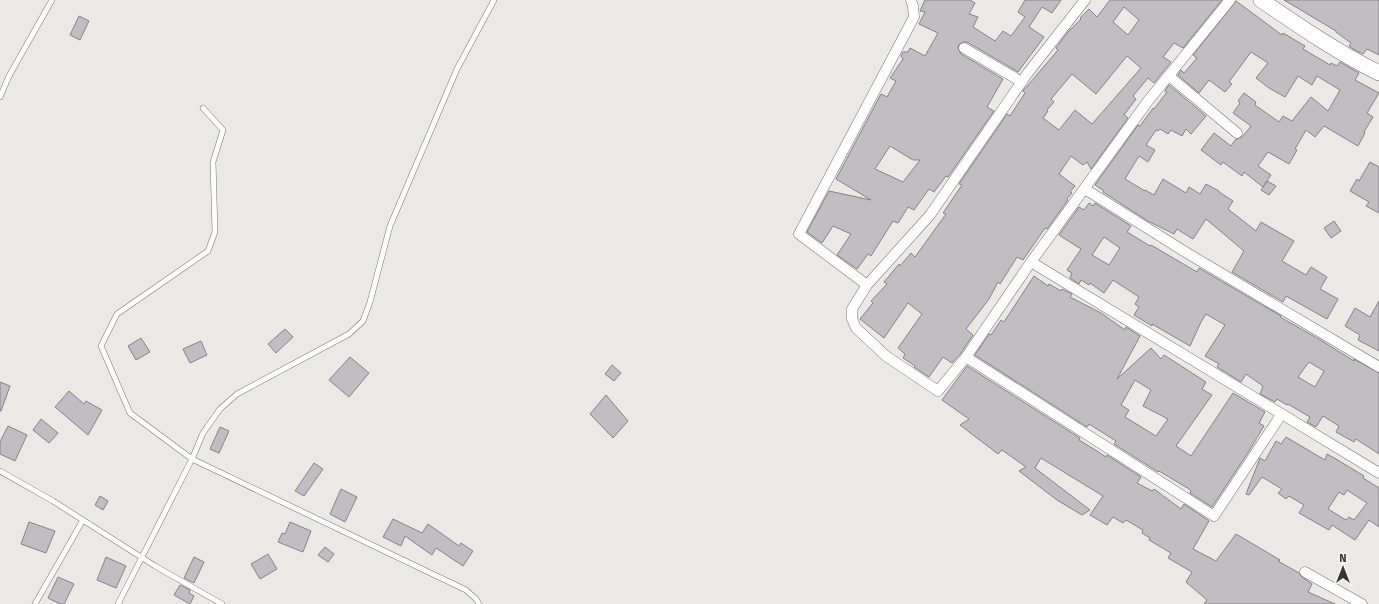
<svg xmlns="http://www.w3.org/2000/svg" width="1379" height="604" viewBox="0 0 1379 604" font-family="'Fira Sans',sans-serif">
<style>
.building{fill:#c0bec2;stroke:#858387;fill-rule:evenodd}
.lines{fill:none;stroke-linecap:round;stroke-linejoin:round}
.lane-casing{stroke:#73736f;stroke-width:6}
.street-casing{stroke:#73736f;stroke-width:11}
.primary-casing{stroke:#73736f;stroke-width:16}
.lane{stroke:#fff;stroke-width:5}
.street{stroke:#fff;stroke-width:10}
.primary{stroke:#fff;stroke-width:15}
</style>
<rect width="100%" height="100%" fill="#eae9e5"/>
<path class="building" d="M925,0H970L975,3L969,14L978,17L973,27L995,41L1003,31L1011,36L1025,17L1018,12L1025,0H1061L1052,13L1042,7L1029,27L1044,37L1018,72L967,42H964L959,44L958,48L961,54L1003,79L987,107L994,111L948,177L946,176L934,192L929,189L914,210L908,207L898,223L893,221L871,256L868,254L857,269L837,255L851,234L833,226L822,243L807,232L829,191L871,200L836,179L881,94L887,97L896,81L890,78L903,59L901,56L903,52H908L910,48L925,56L938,33L919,24L925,12L920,11ZM890,146L913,160H920L903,182L875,169Z
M1110,0H1222L1183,48L1174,43L1163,57L1171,62L1154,83L1148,78L1133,96L1136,99L1124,115L1128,118L1091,169L1087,162L1083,165L1071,156L1059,174L1075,186L1070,192L1072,193L1067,199L1068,200L1047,229L1045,228L1023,260L1017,257L1000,284L998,282L989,299L966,329L973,335L961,353L952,363L943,357L929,377L914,367L915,366L903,358L905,354L898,348L922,314L908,303L884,338L860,319L873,303L871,301L887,284L884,282L899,264L900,266L911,253L915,257L946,214L943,213L962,185L959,184L1007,114L1010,116L1025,93L1023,91L1058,50L1056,48L1068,32L1081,19L1080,18L1089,9L1097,17ZM1124,7L1139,20L1128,35L1113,22ZM1127,56L1141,68L1092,124L1075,110L1059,130L1043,118L1048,111L1047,110L1054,102L1051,99L1072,74L1096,94Z
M1284,0H1379V55L1367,49L1363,54L1353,49L1349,46L1351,43L1336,32V31Z
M1236,1L1282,35L1283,33L1305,46L1303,49L1330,65L1331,63L1337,66L1340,62L1359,73L1355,80L1379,93L1367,113L1373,117L1364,132L1365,133L1358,146L1324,126L1315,137L1306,130L1295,149L1297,150L1289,164L1268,152L1258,166L1271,175L1263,187L1244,172L1242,176L1223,162L1221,165L1201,150L1214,133L1231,146L1236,139L1242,137L1251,126L1233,113L1240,103L1238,101L1244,93L1256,102L1255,105L1279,122L1283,116L1292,121L1311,97L1328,111L1340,90L1317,76L1312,85L1298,76L1285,97L1269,88L1256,78L1268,63L1251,52L1229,82L1232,84L1225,92L1209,80L1199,93L1178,75L1181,70L1184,73L1197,58L1193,55Z
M79,16L89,21L80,40L70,35Z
M1169,85L1206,116L1191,134L1186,129L1182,136L1171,130L1168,134L1160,129L1158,131L1156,130L1146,145L1155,150L1148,162L1139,156L1125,179L1145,191V190L1154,195L1163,179L1186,193L1189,187L1200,194L1206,184L1219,191V192L1233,201L1228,209L1256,231L1261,222L1294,241L1282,261L1306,275L1311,267L1327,277L1320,289L1338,299L1327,319L1286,296L1283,302L1232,272L1244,251L1206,219L1193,239L1177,229L1174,234L1148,221L1103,192L1104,191L1095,185L1138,125L1140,126L1153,108L1154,109L1167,92L1165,91Z
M1370,162L1379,167V213L1366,206L1369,202L1350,191L1357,179L1359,181Z
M1267,181L1276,186L1269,195L1261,190Z
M1089,203L1093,206L1095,203L1131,226L1127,232L1150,246L1151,245L1197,272L1199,268L1281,316L1280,317L1322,341L1354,361V359L1379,373V454L1356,439L1354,442L1336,432L1339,426L1323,416L1316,427L1307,422L1310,417L1288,404L1287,405L1277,399L1275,402L1260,394L1263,386L1246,374L1241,382L1217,367L1219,364L1205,356L1225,325L1206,314L1201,322L1190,346L1152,324V326L1134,315L1139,307L1135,304L1139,297L1113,280L1104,293L1090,283L1089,285L1081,280L1079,284L1070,278L1072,273L1067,270L1081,249L1059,235L1079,207L1084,210ZM1104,237L1120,248L1109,265L1092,255ZM1309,362L1324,371L1315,387L1298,377Z
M1334,221L1341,231L1331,238L1324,228Z
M1034,276L1048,286L1049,284L1061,291L1062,289L1072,294L1070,297L1101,313L1125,330L1126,327L1140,336L1117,379L1151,348L1161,359L1164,355L1206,382L1202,389L1212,395L1176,446L1191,456L1233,393L1265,412L1259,423L1264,426L1249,451L1212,507L1190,493L1191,491L1189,489L1159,471L1158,472L1114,444L1116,441L1089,424L1087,427L975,355L989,334L991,335L1001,320L1004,322ZM1135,380L1151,390L1143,406L1168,419L1156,436L1125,417L1129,410L1121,405Z
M1379,301V351L1358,340L1360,335L1345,326L1355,308L1370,317Z
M285,329L293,337L276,353L268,344Z
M141,338L150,352L136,360L128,346Z
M201,341L207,355L190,363L183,349Z
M350,357L369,373L349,397L329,380Z
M612,365L621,373L614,381L605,374Z
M967,366L1080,438L1079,440L1097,451L1106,457L1107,455L1141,477L1137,483L1152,491L1154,489L1181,509L1184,504L1209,521L1193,549L1216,561L1236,534L1280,560L1278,561L1299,573L1302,577L1312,584L1308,592L1335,604H1204L1207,600L1186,582L1192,572L1168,558L1171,553L1149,540L1150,538L1142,533L1143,530L1126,520L1123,523L1113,517L1107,525L1090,515L1103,496L1041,458L1035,468L1090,510L1082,515L1057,500L1019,471L1026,467L1002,450L998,454L960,425L969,419L942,400Z
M0,382L10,386L1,411H0Z
M69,391L84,404L86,401L102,410L88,435L55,407Z
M606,395L628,421L613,438L590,414Z
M41,419L58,433L49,443L33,430Z
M8,426L27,435L15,461L0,454V442Z
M220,427L229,431L219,453L210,449Z
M1286,437L1325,460L1327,454L1336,459L1364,476L1363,478L1379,488V527L1369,520L1355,540L1332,525L1329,530L1299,513L1304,505L1289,496L1286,499L1278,493L1282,489L1262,477L1249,495L1246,494L1260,458L1265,461L1276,441L1281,444ZM1347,490L1367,503L1354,520L1349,517L1346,520L1328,509L1339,492L1344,495Z
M314,463L323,469L304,496L295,491Z
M341,489L357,497L345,522L330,514Z
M100,496L108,501L103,510L95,505Z
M393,519L422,533L428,524L459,546L461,543L473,551L463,566L436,548L432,555L405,536L401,546L383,537Z
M29,522L55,531L46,553L21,544Z
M290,522L311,531L303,552L278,542L282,533L285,534Z
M325,547L334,554L328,562L318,555Z
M268,554L277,569L260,579L251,564Z
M106,557L126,566L116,588L97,580Z
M194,557L204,562L194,583L184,578Z
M58,577L74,584L64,604H60L48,598Z
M180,585L190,590L189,593L194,596L190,604L174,595Z"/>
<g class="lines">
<defs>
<path id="lane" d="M0,97L9,76L52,0
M203,108L223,130L213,162L215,232L208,251L117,314L101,346L130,413L192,459L466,590L476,599L479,604
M0,471L53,501L155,566L222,604
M35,604L83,520
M118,604L192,459L203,433L220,409L237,394L349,334L363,321L370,302L390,226L457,69L494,0"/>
<path id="street" d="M1085,0L1027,74L930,215L867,285L852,309V319L856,328L886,356L938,391L966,357L1031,262L1148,101L1230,0
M964,48L1022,82
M1169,76L1237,133
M1085,189L1187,253L1379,367
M1031,262L1379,473
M867,285L799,234L914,17L913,6L911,0
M966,357L1214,516L1281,415
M1305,572L1362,604"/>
<path id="primary" d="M1261,0C1299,26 1337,52 1379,73"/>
</defs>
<use href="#lane" class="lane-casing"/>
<use href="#street" class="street-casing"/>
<use href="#primary" class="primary-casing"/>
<use href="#lane" class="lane"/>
<use href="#street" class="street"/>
<use href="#primary" class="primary"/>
</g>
<g transform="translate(1343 568)" stroke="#f7f6f3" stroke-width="3" paint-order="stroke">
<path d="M0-3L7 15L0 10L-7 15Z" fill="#363634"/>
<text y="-6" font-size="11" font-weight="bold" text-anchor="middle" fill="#363634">N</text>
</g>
</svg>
